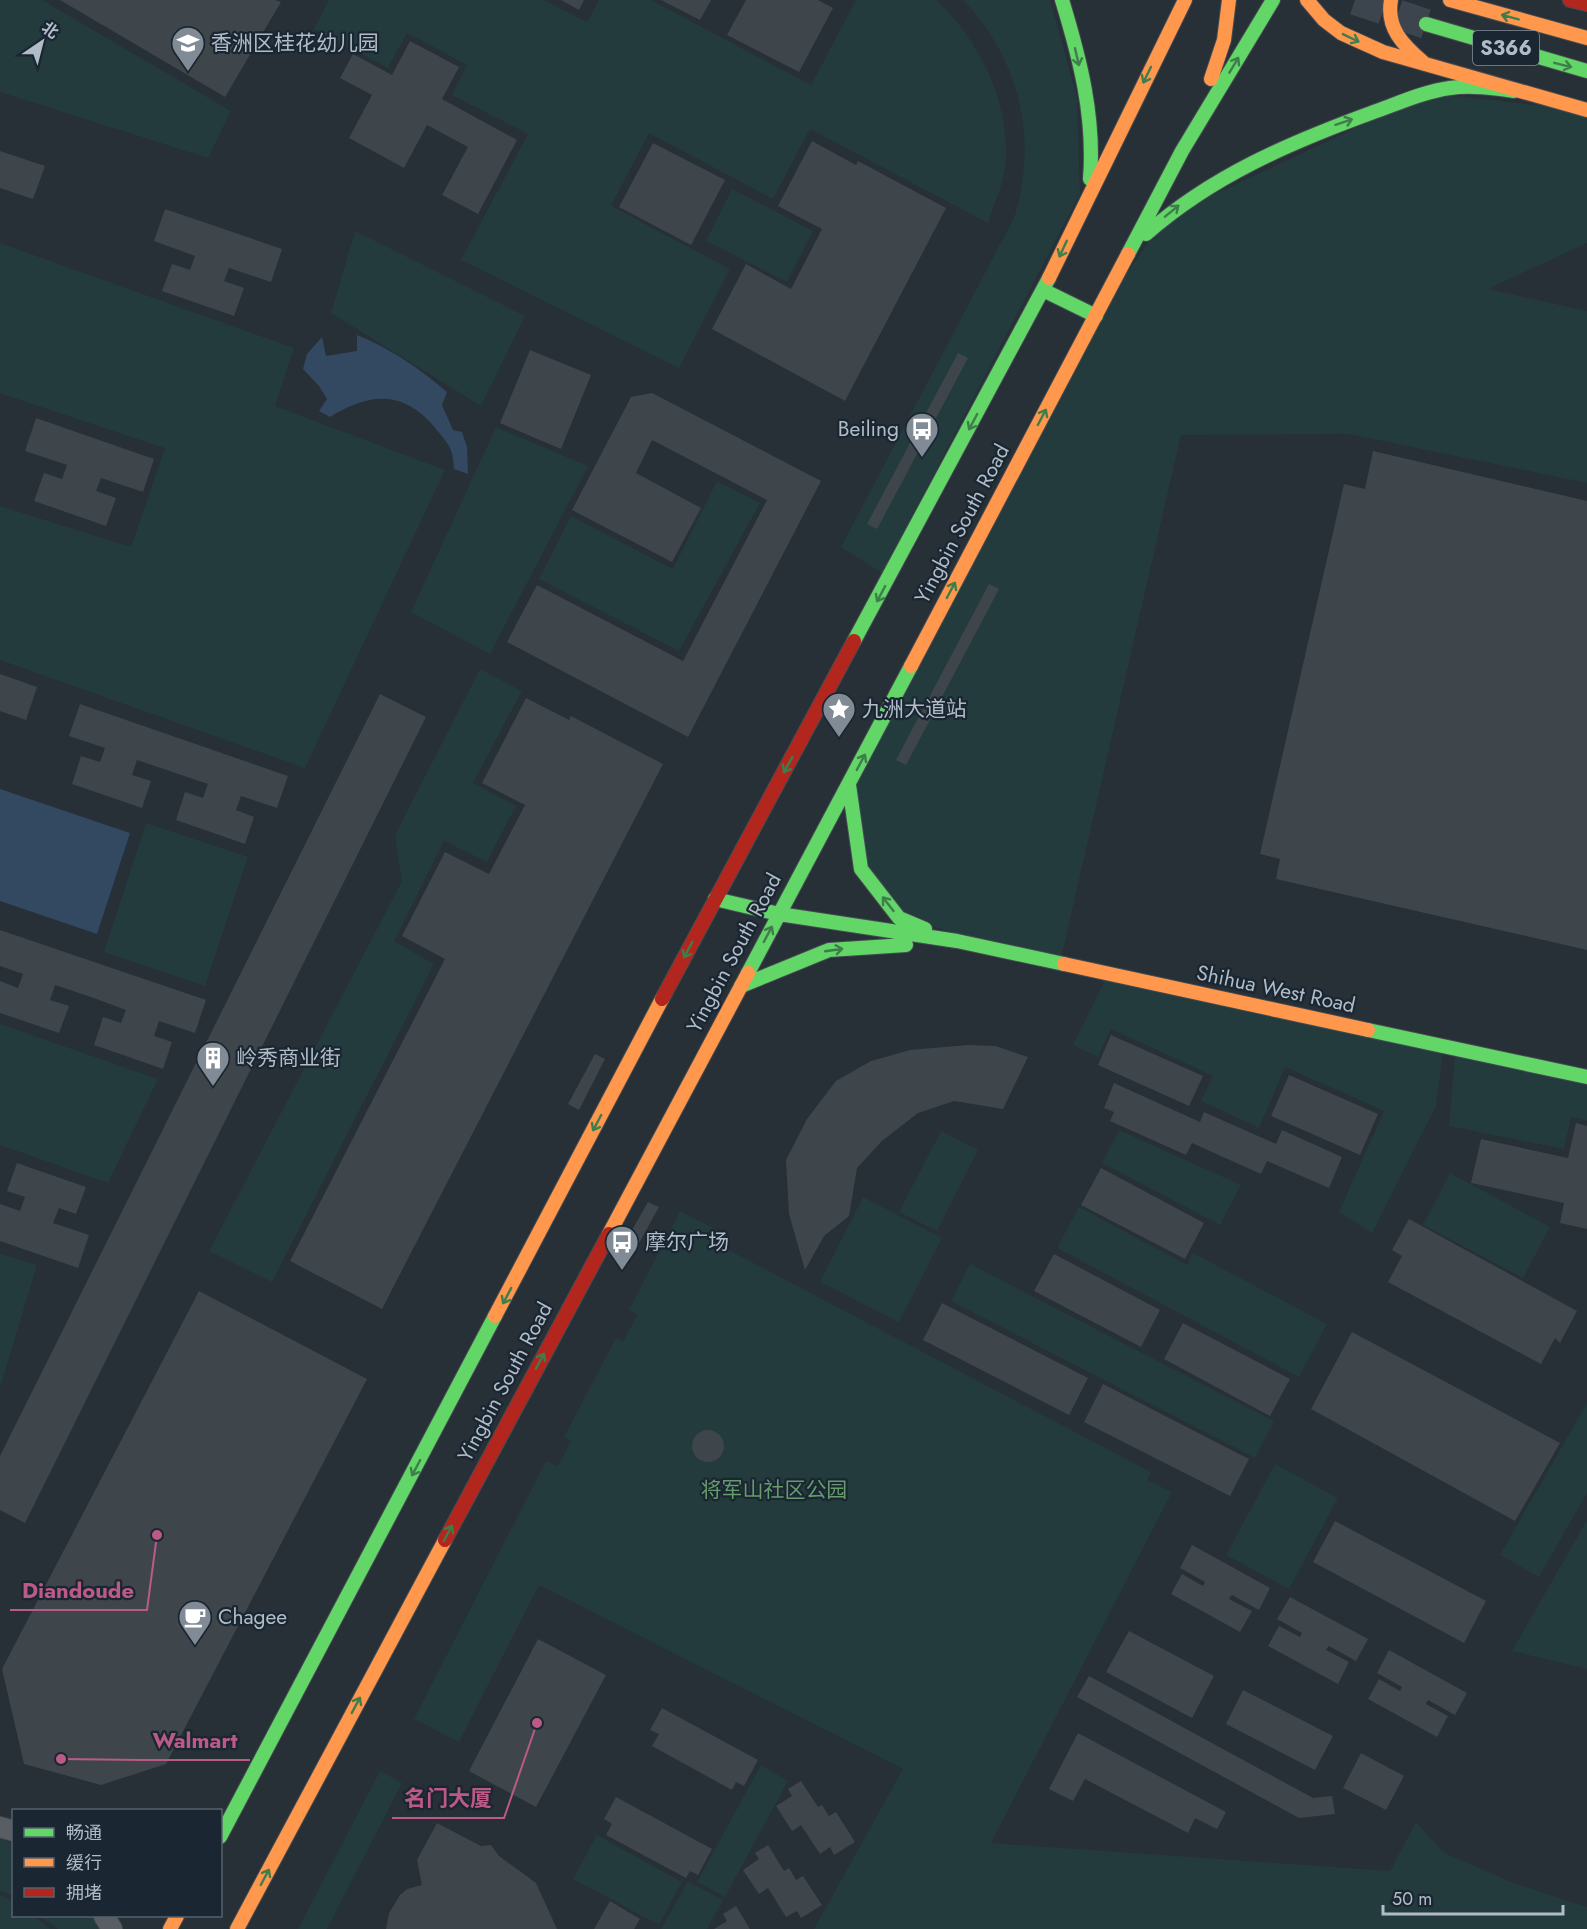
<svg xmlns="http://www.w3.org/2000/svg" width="1587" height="1929" viewBox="0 0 1587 1929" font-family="Jost,'Noto Sans SC',sans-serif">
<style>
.green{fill:#243b3d}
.water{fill:#324961}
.building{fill:#3e464c}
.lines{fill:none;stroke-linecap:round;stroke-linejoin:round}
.primary-tunnel{stroke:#3c444d;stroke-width:30;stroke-dasharray:30 15;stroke-linecap:butt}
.street-casing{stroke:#454b51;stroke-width:22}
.fast-casing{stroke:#454b51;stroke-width:16}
.slow-casing{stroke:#454b51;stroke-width:16}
.jam-casing{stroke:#454b51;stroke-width:16}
.street{stroke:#585e64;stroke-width:20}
.fast{stroke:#63d668;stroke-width:14}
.slow{stroke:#ff974d;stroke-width:14}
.jam{stroke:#b3261e;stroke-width:14}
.oneway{stroke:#3e7e4c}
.labels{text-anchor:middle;stroke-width:4.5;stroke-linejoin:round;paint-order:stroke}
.shield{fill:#1a2631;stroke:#838f9b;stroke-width:1.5}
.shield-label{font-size:20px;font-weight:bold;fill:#b0bcc8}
.poi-label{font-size:21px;fill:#b0bcc8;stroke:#1a2631;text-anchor:start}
.street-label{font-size:21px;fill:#b0bcc8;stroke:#1a2631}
.park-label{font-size:21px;fill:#659b6d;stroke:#1a2631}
.leader{fill:none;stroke:#bb5a87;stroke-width:2}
.callout-dot{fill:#bb5a87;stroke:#1a2631;stroke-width:2}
.callout-label{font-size:22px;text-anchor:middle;font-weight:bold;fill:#bb5a87;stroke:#1a2631;stroke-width:4.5;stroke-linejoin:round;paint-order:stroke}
</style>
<rect width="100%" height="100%" fill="#272f37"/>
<path class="green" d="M0,0H42L231,111L208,158L0,92Z
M329,0H544L587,22L599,0H651L811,85L856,0H936C980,40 1009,101 1006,161C1005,181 994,204 988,223L810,129L773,199L649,133L611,206L730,269L679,368L461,260L528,134L452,95L467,65L407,33L388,68L314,29Z
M963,0H1050L1077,97L1080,194L882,573L841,547L995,254C1002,239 1013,224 1017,208C1037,132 1017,56 963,0Z
M1431,93L1587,111V243L1488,289L1587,311V483L1349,434L1181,435L1060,963L900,917L862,869L851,785L1097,316L1166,217Z
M732,189L813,231L787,282L706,241Z
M355,231L525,316L481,406L331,313Z
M0,243L294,348L275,406L445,470L305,768L0,660V506L131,547L165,448L0,393Z
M496,427L588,466L490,654L411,612Z
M717,481L760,503L679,651L539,579L571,516L673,569Z
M480,669L522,691L473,783L516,806L487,862L444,841L394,941L434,964L272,1282L209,1251L402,881L395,835Z
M146,823L248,857L205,986L104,952Z
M1105,980L1443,1053L1436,1106L1372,1233L1339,1212L1384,1111L1285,1067L1259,1128L1201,1101L1213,1076L1111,1029L1098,1057L1073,1045Z
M0,1024L158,1079L108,1183L0,1145Z
M1455,1055L1587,1083V1120L1571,1117L1564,1149L1449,1126Z
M1119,1130L1241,1185L1220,1225L1102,1163Z
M941,1131L978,1150L937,1231L899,1212Z
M1450,1173L1550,1227L1523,1278L1423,1225Z
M863,1197L942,1238L899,1322L820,1282Z
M1079,1207L1187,1265L1193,1253L1327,1324L1299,1377L1057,1248Z
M680,1211L732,1238L727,1249L1151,1472L1147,1480L1172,1492L991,1843L1390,1871L1416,1822L1444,1853L1509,1881L1587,1907V1929H814L903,1769L539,1585L459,1742L414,1719L546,1461L558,1466L571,1441L564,1437L616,1338L623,1342L637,1315L629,1310Z
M0,1254L37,1265L0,1388Z
M970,1264L1274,1421L1255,1458L951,1301Z
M1587,1403V1493L1539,1577L1500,1555Z
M1275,1464L1338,1498L1289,1589L1226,1555Z
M1587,1520V1669L1512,1651Z
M761,1765L788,1781L725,1897L697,1882Z
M380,1771L402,1783L327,1929H298Z
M597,1835L682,1882L659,1925L573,1879Z
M0,1836L13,1845V1895L0,1891Z
M688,1881L723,1900L707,1929H661Z
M0,1895L13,1901L14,1916H34L50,1929H0Z
M40,1916H92L100,1929H58Z"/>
<path class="water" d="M357,335C390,348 420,369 447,392L442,405L453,430L462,432L467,447L468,474L454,469C453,448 449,445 436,429C404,390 371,392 330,417L319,411L327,399L319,386L303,369L307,354L322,337L326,356L357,351Z
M0,789L130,833L97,934L0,901Z"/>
<path class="building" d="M60,0H275L281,2L225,97Z
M561,0H584L579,10Z
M661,0H711L700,20Z
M746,0H818L833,8L799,72L727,35Z
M410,41L459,67L442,99L517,140L478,214L442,195L468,147L427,125L404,168L349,138L372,95L340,78L353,54L392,75Z
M812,141L856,165L858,161L946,208L845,401L712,329L746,264L791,289L822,229L778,206Z
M653,143L725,180L691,245L619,207Z
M0,151L45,166L33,199L0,188Z
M165,209L282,249L271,282L229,268L224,281L244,288L234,316L162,291L172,264L190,270L195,256L154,241Z
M530,350L591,375L561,449L500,423Z
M958,353L968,358L877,529L867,524Z
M652,393L821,481L688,737L507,642L537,585L683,661L767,500L652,440L636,473L701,508L672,562L572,510L631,397Z
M36,418L154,459L143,492L101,478L96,491L116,498L106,526L34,501L44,473L62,479L67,465L25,451Z
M1373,451L1587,501V950L1276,879L1280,859L1260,854L1344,484L1365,489Z
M989,584L999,589L906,765L896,760Z
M0,674L37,687L26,720L0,711Z
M380,694L426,717L25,1523L0,1510V1456Z
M526,698L569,720L571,716L663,764L382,1309L290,1261L445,959L402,936L445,852L489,874L525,805L482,783Z
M80,704L288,776L277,808L241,796L236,810L254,817L245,844L176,820L185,792L203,798L208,784L137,760L132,775L151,781L142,808L72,784L81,756L100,762L105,748L69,736Z
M0,930L206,1000L195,1033L159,1021L154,1036L172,1042L163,1069L94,1045L103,1017L121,1023L126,1010L91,997L55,985L50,1000L69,1006L59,1033L0,1013V981L18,988L23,974L0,966Z
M1111,1035L1203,1076L1189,1106L1098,1065Z
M967,1045L995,1046L1028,1057L1003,1109L954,1101L918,1113L882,1141L857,1168L849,1216L824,1236L805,1270L789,1214L786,1160L807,1119L836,1081L871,1061L910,1050Z
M595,1054L605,1059L579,1110L568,1104Z
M1289,1075L1378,1114L1360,1155L1271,1116Z
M1114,1083L1200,1122L1204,1112L1276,1144L1282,1130L1342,1157L1329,1188L1267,1161L1261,1174L1192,1143L1186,1155L1110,1121L1114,1112L1104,1108Z
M1576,1123L1587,1126V1229L1560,1223L1564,1203L1471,1183L1481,1139L1568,1158Z
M17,1163L86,1187L76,1214L59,1208L53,1223L89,1235L78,1268L0,1241V1204L20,1211L25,1197L7,1191Z
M1101,1168L1204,1223L1185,1259L1081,1205Z
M648,1202L659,1207L638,1245L627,1239Z
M1409,1219L1577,1311L1560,1343L1555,1338L1541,1364L1388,1282L1402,1256L1392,1250Z
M1054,1254L1160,1310L1141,1347L1034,1291Z
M199,1291L367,1379L166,1764L101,1785L24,1764L2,1669Z
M942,1303L1088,1378L1069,1415L923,1340Z
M1183,1323L1290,1379L1270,1416L1164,1359Z
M1352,1332L1560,1443L1515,1521L1311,1409Z
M1103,1384L1249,1459L1230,1496L1084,1422Z
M692 1446a16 16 0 1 1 32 0a16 16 0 1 1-32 0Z
M1335,1521L1486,1601L1464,1643L1313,1562Z
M1192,1545L1270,1588L1259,1610L1232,1595L1229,1599L1252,1611L1240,1632L1171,1594L1182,1574L1203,1586L1205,1582L1180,1568Z
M1290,1597L1368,1639L1356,1661L1329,1646L1326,1650L1349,1662L1338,1684L1268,1646L1279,1626L1300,1637L1302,1633L1277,1619Z
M1129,1631L1214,1676L1192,1718L1106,1672Z
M538,1639L606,1675L536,1807L469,1771Z
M1389,1650L1467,1693L1455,1715L1428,1700L1426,1704L1448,1716L1437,1737L1368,1699L1379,1679L1400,1691L1402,1687L1377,1673Z
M1089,1676L1313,1798L1332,1796L1335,1814L1299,1818L1077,1697Z
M1243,1690L1333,1736L1315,1770L1226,1724Z
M662,1708L758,1760L744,1786L736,1782L732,1790L652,1746L659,1734L650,1730Z
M1078,1733L1226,1812L1217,1829L1195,1818L1188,1833L1085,1779L1073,1801L1049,1789Z
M1361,1753L1404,1776L1386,1810L1343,1788Z
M801,1781L818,1807L822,1805L829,1816L836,1812L855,1842L834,1855L830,1847L820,1854L801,1825L792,1831L776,1806L792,1796L788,1789Z
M616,1797L712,1849L698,1875L690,1871L686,1878L606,1835L612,1824L604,1819Z
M437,1823L481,1846L491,1845L499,1856L536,1883L557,1929H386L389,1913L400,1895L407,1889L422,1885L417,1860Z
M768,1845L784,1871L789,1868L796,1880L803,1876L822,1905L801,1918L797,1911L786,1917L768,1888L759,1894L743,1870L759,1859L755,1853Z
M610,1901L640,1919L634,1929H594Z
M736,1906L750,1929H714L727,1921L723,1914Z"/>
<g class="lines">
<path class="primary-tunnel" d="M1355,0L1426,24"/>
<defs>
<path id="street" d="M0,1827L14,1831
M104,1916L112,1929"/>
<path id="fast" d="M1062,0C1080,59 1095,117 1090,179
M1426,24L1587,71
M1146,234C1212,176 1289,143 1371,113C1397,104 1422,92 1450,88C1471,85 1493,88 1514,91
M1128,254L1182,151L1273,0
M1043,290L1096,316
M854,641L1049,278
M849,785L861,869L899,918L925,929
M715,899L779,914L957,941L1064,964
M748,973L911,666
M741,986L829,950L906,945
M1368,1030L1587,1077
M220,1837L495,1316"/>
<path id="slow" d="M1307,0L1324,20L1341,33L1383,52L1587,110
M1391,0C1386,28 1403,45 1423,62
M1450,0L1587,38
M1211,79L1224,40L1229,0
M1049,278L1185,0
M911,666L1128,254
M1064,964L1368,1030
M609,1234L748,973
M495,1316L662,999
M170,1929L177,1916
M237,1929L445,1540"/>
<path id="jam" d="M1570,0L1587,4
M662,999L854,641
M445,1540L609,1234"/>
</defs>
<use href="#street" class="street-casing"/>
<use href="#fast" class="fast-casing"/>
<use href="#slow" class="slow-casing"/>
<use href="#jam" class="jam-casing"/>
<use href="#street" class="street"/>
<use href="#fast" class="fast"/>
<use href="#slow" class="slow"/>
<use href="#jam" class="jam"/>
</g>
<defs><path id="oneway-shaft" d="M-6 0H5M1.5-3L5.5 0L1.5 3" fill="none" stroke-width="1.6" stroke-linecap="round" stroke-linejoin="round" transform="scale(1.5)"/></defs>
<g class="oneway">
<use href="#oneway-shaft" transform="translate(1510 17) rotate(-165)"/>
<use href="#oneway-shaft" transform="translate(1351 38) rotate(26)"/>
<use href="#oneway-shaft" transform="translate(1077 57) rotate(77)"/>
<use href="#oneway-shaft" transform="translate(1234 65) rotate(-59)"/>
<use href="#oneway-shaft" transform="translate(1563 65) rotate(14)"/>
<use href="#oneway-shaft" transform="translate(1147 75) rotate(116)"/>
<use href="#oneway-shaft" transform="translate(1344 122) rotate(-19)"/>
<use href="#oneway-shaft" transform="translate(1172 211) rotate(-39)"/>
<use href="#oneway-shaft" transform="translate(1063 249) rotate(115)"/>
<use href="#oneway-shaft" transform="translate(1042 417) rotate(-62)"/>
<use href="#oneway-shaft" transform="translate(973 422) rotate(118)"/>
<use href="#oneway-shaft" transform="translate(951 590) rotate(-62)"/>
<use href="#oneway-shaft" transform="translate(881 594) rotate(118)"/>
<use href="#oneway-shaft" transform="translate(861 762) rotate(-62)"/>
<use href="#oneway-shaft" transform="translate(788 765) rotate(119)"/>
<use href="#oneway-shaft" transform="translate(888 904) rotate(-128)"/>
<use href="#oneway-shaft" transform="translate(768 934) rotate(-62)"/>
<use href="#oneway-shaft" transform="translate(688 950) rotate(118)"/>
<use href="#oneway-shaft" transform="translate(834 950) rotate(-8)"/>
<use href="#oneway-shaft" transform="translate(597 1123) rotate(118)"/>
<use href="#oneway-shaft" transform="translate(507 1296) rotate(118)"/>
<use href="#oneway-shaft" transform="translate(540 1361) rotate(-62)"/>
<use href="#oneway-shaft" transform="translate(416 1468) rotate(118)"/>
<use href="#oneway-shaft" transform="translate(448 1533) rotate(-62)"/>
<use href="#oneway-shaft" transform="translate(356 1705) rotate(-62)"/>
<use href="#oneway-shaft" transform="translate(265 1877) rotate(-62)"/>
</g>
<defs>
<symbol id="school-pin" viewBox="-11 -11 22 30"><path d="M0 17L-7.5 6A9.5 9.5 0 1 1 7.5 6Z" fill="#808b95" stroke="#1a2631"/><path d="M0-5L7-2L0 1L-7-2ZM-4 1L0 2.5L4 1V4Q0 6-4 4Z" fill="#fff"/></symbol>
<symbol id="bus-pin" viewBox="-11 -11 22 30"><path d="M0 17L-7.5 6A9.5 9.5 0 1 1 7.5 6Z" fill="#808b95" stroke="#1a2631"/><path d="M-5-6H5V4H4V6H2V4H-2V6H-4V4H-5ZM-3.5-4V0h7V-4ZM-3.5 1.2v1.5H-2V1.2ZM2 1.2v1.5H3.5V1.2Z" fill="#fff"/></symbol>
<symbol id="sight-pin" viewBox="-11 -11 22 30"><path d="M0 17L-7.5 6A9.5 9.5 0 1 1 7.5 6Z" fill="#808b95" stroke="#1a2631"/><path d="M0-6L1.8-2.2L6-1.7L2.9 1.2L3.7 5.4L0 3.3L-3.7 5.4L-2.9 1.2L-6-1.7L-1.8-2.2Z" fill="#fff"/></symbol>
<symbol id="building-pin" viewBox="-11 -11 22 30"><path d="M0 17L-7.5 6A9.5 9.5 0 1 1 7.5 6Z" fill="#808b95" stroke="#1a2631"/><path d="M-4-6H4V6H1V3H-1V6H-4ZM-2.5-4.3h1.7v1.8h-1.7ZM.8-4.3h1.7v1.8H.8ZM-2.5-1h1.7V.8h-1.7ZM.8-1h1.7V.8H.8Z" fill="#fff"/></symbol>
<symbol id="cafe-pin" viewBox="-11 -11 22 30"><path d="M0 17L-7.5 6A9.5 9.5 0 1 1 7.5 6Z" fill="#808b95" stroke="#1a2631"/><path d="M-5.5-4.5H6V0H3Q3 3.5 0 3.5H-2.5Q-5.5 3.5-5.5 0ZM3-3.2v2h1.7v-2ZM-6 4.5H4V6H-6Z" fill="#fff"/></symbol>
</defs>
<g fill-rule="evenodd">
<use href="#school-pin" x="169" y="24" width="38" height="52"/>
<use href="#bus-pin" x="903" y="410" width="38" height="52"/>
<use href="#sight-pin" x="820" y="690" width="38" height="52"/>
<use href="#building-pin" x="194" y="1039" width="38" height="52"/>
<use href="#bus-pin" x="603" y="1223" width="38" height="52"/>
<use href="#cafe-pin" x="176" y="1598" width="38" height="52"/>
</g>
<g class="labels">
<rect class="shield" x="1473" y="31" width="66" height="34" rx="4.5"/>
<g class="shield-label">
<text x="1506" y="55">S366</text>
</g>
<g class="poi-label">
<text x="211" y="50">香洲区桂花幼儿园</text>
<text x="899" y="436" text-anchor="end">Beiling</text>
<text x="862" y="716">九洲大道站</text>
<text x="236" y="1065">岭秀商业街</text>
<text x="645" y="1249">摩尔广场</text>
<text x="218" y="1624">Chagee</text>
</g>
<g class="street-label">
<text transform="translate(962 524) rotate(-62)" y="7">Yingbin South Road</text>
<text transform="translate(734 953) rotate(-62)" y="7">Yingbin South Road</text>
<text transform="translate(1276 989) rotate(12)" y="7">Shihua West Road</text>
<text transform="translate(505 1382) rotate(-62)" y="7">Yingbin South Road</text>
</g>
<g class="park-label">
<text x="774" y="1497">将军山社区公园</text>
</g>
</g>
<path class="leader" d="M157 1535L147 1610H10M61 1759L141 1760H250M537 1723L504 1818H392"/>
<g class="callout-dot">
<circle cx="157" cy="1535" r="6"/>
<circle cx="61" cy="1759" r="6"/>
<circle cx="537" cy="1723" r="6"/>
</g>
<g class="callout-label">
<text x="78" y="1598">Diandoude</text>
<text x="195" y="1748">Walmart</text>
<text x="448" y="1806">名门大厦</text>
</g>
<rect x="12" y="1809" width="210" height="108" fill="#1a2631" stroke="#56626d" stroke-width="1.5"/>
<rect x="24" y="1828" width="30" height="9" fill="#63d668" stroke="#56626d" stroke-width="1.5"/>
<text x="66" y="1839" font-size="18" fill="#b0bcc8">畅通</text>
<rect x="24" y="1858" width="30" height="9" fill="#ff974d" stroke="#56626d" stroke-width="1.5"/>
<text x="66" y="1869" font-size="18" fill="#b0bcc8">缓行</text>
<rect x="24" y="1888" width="30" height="9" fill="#b3261e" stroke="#56626d" stroke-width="1.5"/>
<text x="66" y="1899" font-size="18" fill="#b0bcc8">拥堵</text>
<g transform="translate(42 42) rotate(35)" stroke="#1a2631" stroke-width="4.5" paint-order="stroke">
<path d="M0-4.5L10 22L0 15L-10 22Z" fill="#b0bcc8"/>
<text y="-9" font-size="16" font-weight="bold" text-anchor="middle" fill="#b0bcc8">北</text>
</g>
<path d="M1383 1905v9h180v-9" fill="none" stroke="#b0bcc8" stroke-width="3"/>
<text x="1392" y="1905" font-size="18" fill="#b0bcc8" stroke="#1a2631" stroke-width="4.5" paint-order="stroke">50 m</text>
</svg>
